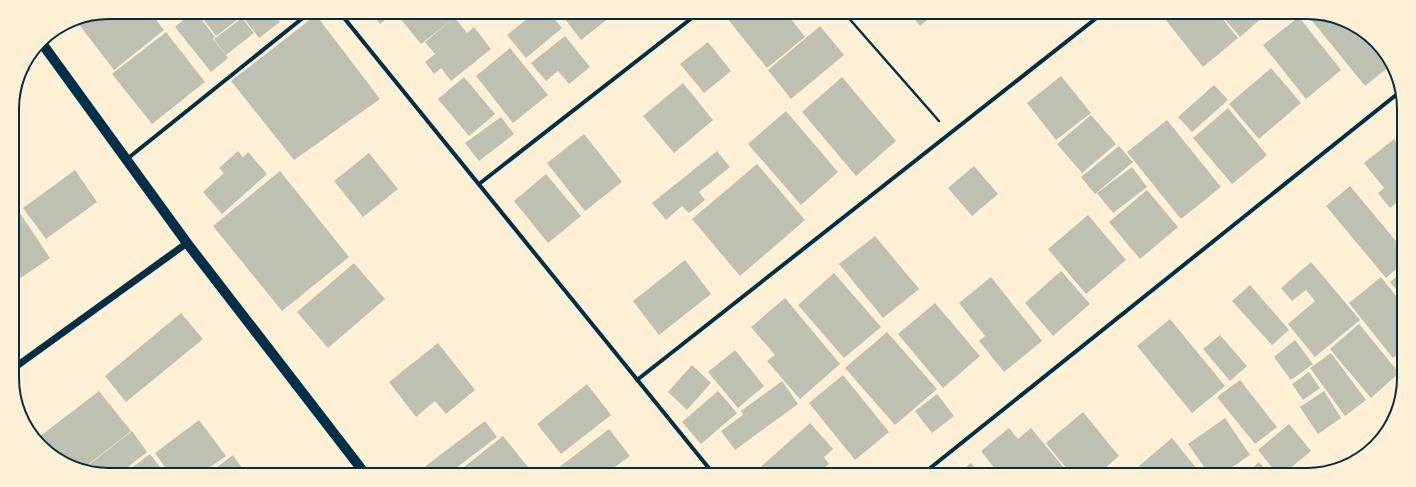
<svg xmlns="http://www.w3.org/2000/svg" width="1416" height="487" viewBox="0 0 1416 487" font-family="'Sofia Sans Condensed',sans-serif">
<style>
.building{fill:#bec0b2}
.lines{fill:none;stroke-linecap:round;stroke-linejoin:round}
.path{stroke:#003049;stroke-width:2.5}
.minor{stroke:#003049;stroke-width:4}
.tertiary{stroke:#003049;stroke-width:7}
.primary{stroke:#003049;stroke-width:10}
.rim{fill:none;stroke:#003049;stroke-width:2}
</style>
<rect width="100%" height="100%" fill="#fdf0d5"/>
<path class="building" d="M109,12H150L164,30L114,70L77,22L84,17Z
M188,12H196L215,37L213,39L228,58L211,72L175,27L189,15Z
M198,12L237,13L241,17L216,36Z
M246,13H273L280,22L259,38L242,16Z
M372,13H393L380,24Z
M406,13H453L456,16L454,17L467,33L474,27L491,49L451,81L441,68L434,74L425,62L435,54L425,42L453,19L421,44L400,18Z
M533,14H550L562,28L526,58L507,35Z
M561,14H614L581,40Z
M316,15L380,99L294,160L231,81Z
M729,15H788L805,37L767,68L726,17Z
M911,15H933L920,26Z
M1168,16L1221,17L1238,38L1203,67L1165,19Z
M1223,17H1263L1240,37Z
M1299,17L1341,70L1306,99L1263,45Z
M1309,17H1338L1380,45L1390,66L1365,86Z
M242,18L254,33L226,55L214,39Z
M820,26L844,55L791,99L768,70Z
M166,32L205,82L152,124L112,74Z
M565,36L590,67L569,84L558,71L546,81L531,63Z
M708,42L731,71L704,93L680,64Z
M510,48L548,95L513,123L476,76Z
M26,61L31,70L19,77L22,66Z
M1271,68L1301,103L1259,139L1229,104Z
M1061,76L1091,113L1056,140L1027,103Z
M464,77L495,114L469,136L438,99Z
M842,77L896,141L856,176L802,112Z
M683,83L713,120L674,153L643,116Z
M1214,85L1228,100L1192,132L1178,117Z
M1228,108L1267,155L1232,184L1193,138Z
M786,111L838,172L801,205L748,144Z
M1091,115L1116,144L1082,173L1057,144Z
M501,117L514,134L479,161L465,143Z
M1167,120L1221,187L1181,219L1127,152Z
M584,134L622,182L585,211L547,163Z
M1394,139L1402,150V198L1390,208L1378,193L1384,188L1364,163Z
M1119,146L1133,162L1095,194L1081,177Z
M238,151L243,157L248,152L267,174L222,214L203,192L224,173L219,168Z
M717,151L730,167L699,192L705,200L689,213L682,206L666,220L652,203Z
M369,153L398,189L363,217L334,181Z
M757,164L805,220L740,276L692,219Z
M974,166L998,194L972,216L948,188Z
M1132,167L1147,187L1113,213L1097,193Z
M75,170L97,202L46,239L23,208Z
M280,171L349,257L282,311L213,226Z
M546,174L581,216L548,243L514,201Z
M1350,186L1401,247V265L1386,278L1326,206Z
M1147,190L1178,227L1140,259L1109,222Z
M13,203L50,258L16,281L13,277Z
M1088,215L1126,260L1086,294L1048,249Z
M875,236L919,289L883,318L839,264Z
M685,260L711,294L659,335L633,301Z
M1311,262L1360,320L1315,357L1288,324L1315,301L1306,290L1292,301L1281,288Z
M354,263L385,299L328,348L297,312Z
M1061,271L1090,304L1053,336L1025,303Z
M1401,272L1400,294L1390,282Z
M834,273L881,327L844,358L798,305Z
M991,277L1042,341L1004,372L979,341L985,336L959,303Z
M1381,277L1400,301V352L1393,358L1349,303Z
M1250,285L1289,330L1272,345L1232,301Z
M785,298L840,364L800,399L767,361L775,355L751,327Z
M935,303L980,356L943,388L898,334Z
M181,313L203,339L126,402L105,376Z
M1170,319L1225,386L1192,413L1137,346Z
M1359,324L1399,373L1371,398L1330,349Z
M887,332L937,389L895,425L845,368Z
M1220,335L1247,366L1230,381L1203,349Z
M1295,340L1313,364L1291,380L1274,357Z
M438,343L475,390L446,414L435,401L416,417L389,382Z
M735,350L764,386L738,408L708,372Z
M1331,353L1366,400L1345,416L1310,368Z
M692,365L711,383L687,410L668,392Z
M1309,372L1320,388L1303,400L1292,384Z
M843,375L889,432L855,460L809,403Z
M1240,380L1277,427L1255,444L1217,397Z
M782,381L798,404L735,450L721,431L743,415L741,411Z
M587,384L611,415L561,454L537,424Z
M99,391L131,431L81,470H78L36,442L35,440Z
M718,391L737,413L701,444L682,422Z
M1324,391L1341,418L1318,434L1300,407Z
M937,394L954,416L932,433L915,411Z
M1083,412L1119,456L1098,474H1071L1046,443Z
M1225,418L1250,455L1222,474H1209L1188,444Z
M199,420L226,456L206,470H167L155,453Z
M485,421L497,437L452,471H419Z
M810,423L833,449L824,457L829,464L818,473H754Z
M1289,424L1311,451L1282,475H1278L1258,450Z
M1009,428L1018,439L1031,428L1069,474H999L981,451Z
M609,429L630,456L608,472H553Z
M132,431L147,452L124,470H82Z
M503,436L532,472L459,471Z
M1172,438L1201,474H1145L1139,466Z
M150,454L162,470H129Z
M233,455L244,471L213,470Z
M1259,462L1270,475H1244Z
M971,463L979,473H959Z"/>
<g class="lines">
<path class="path" d="M846,15L939,121"/>
<path class="minor" d="M340,13L712,472
M127,159L309,13
M479,184L697,14
M637,380L1099,16
M924,473L1401,91"/>
<path class="tertiary" d="M14,368L187,243"/>
<path class="primary" d="M41,42L187,243L363,471"/>
</g>
<path d="M0 0H1416V487H0ZM109 19H1307A90 90 0 0 1 1397 109V378A90 90 0 0 1 1307 468H109A90 90 0 0 1 19 378V109A90 90 0 0 1 109 19Z" fill="#fdf0d5" fill-rule="evenodd"/>
<path class="rim" d="M109 19H1307A90 90 0 0 1 1397 109V378A90 90 0 0 1 1307 468H109A90 90 0 0 1 19 378V109A90 90 0 0 1 109 19Z"/>
</svg>
